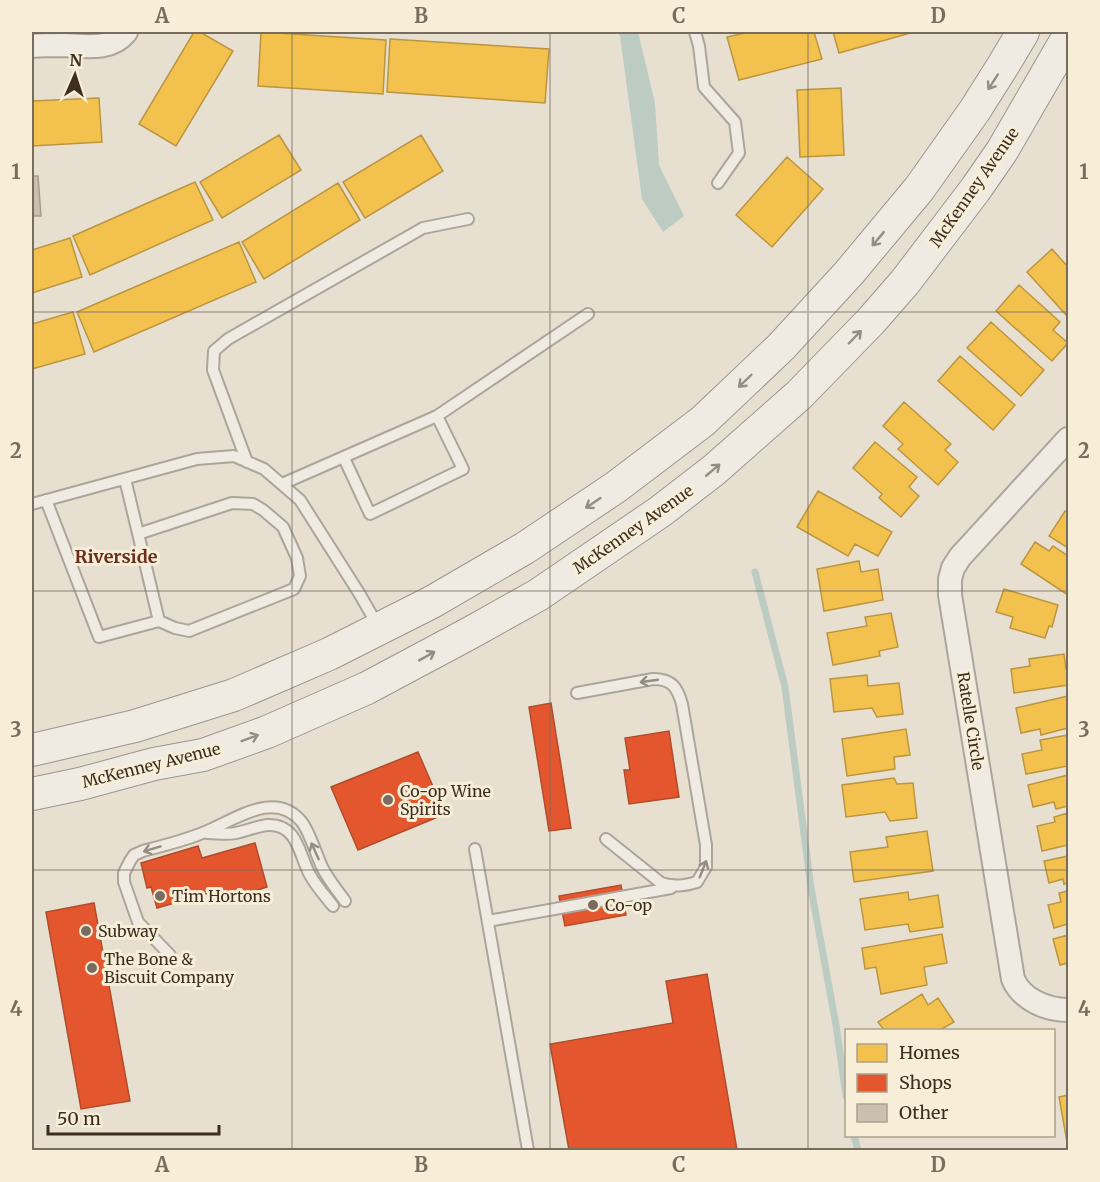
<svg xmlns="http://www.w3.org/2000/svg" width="1100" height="1182" viewBox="0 0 1100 1182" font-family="Merriweather,serif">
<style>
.water{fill:#bcccc2}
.homes{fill:#f2c14e;stroke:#bc9540;stroke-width:1.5}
.shops{fill:#e4572e;stroke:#b24b2a;stroke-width:1.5}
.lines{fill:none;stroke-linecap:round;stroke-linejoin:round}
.stream{stroke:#bcccc2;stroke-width:7}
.building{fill:#cbbfb2;stroke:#a89c90;stroke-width:1.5}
.service-casing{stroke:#ada599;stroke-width:14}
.minor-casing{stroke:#ada599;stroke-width:26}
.secondary-casing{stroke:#9c958a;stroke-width:34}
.service{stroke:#efebe3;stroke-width:10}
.minor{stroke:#efebe3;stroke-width:22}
.secondary{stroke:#efebe3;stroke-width:32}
.oneway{stroke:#968c82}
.grid{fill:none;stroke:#786c5e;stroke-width:1.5;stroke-opacity:0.55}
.poi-dot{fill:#786c5e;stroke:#f7eed8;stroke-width:2}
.labels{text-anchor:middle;stroke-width:6;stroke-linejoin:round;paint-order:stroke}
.street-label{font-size:16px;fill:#3d2e20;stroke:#f7eed8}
.poi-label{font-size:16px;fill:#3d2e20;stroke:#f7eed8;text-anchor:start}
.neighbourhood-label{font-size:18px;font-weight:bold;fill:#6b2e1e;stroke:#f7eed8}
.neatline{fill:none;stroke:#786c5e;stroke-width:2}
.grid-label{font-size:20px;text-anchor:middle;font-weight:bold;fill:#786c5e}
</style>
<rect width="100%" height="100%" fill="#e7e0d1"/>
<path class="water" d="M617,32H638L655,103L659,165L684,216L663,232L642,199L620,36Z"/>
<path class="homes" d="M194,32H200L233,51L176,146L139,124Z
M261,32L386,40L383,94L258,86Z
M749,32H814L822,59L739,80L727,37Z
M833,32H914L839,53Z
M390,39L549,49L545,103L387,92Z
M841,88L844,155L800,157L797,90Z
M99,98L102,142L32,146V101Z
M279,135L301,170L222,218L200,182Z
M421,135L443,171L365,218L343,182Z
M787,157L823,189L772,247L736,215Z
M195,182L213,220L90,275L73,236Z
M338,183L360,220L264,279L242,242Z
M70,238L82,277L32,293V250Z
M239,242L256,282L94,352L77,312Z
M1052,249L1068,267V317L1027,272Z
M1019,285L1060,322L1053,330L1068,343L1052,361L996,311Z
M73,312L85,354L32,369V324Z
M991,322L1044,370L1021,396L967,348Z
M960,356L1015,405L993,430L938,381Z
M904,402L951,444L945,450L958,462L938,485L898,449L903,444L883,426Z
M875,442L917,477L909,487L919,496L901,517L879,498L882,494L853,468Z
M818,491L892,532L878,556L855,544L848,556L797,527Z
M1065,511L1068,513V548L1049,536Z
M1035,542L1049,551L1053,546L1068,556V595L1021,564Z
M859,561L861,572L878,569L883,600L824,611L817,569Z
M1004,589L1058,605L1052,627L1049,626L1045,638L1010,628L1013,617L996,612Z
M891,613L898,647L879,651L880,656L833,665L827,633L867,626L865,617Z
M1064,654L1066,669H1068V685L1014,693L1011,669L1030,666L1029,659Z
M867,675L868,686L899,683L903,714L877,717L872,708L834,712L830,679Z
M1068,696V728L1041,735L1040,729L1021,733L1016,708Z
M906,729L910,755L894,757L895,769L847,776L842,739Z
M1068,735V766L1026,774L1022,754L1042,750L1040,740Z
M1068,775V806L1056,809L1054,802L1033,807L1028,785Z
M894,778L897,784L913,783L917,818L890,821L885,812L846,817L842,785Z
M1068,813V845L1042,851L1037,826L1055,822L1054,817Z
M927,831L933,871L854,882L850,852L888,847L886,837Z
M1068,856V883L1064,884L1063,879L1049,883L1044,861Z
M1068,891V924L1054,928L1048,905L1061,902L1059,893Z
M908,892L909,900L938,895L943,927L910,932L908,924L865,930L860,899Z
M942,934L947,963L924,967L927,985L881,994L876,967L865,969L862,948Z
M1068,935V966V963L1060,965L1053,939Z
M922,994L928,1005L938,998L954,1022L940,1030H884L878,1022Z
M1068,1095V1141L1067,1142L1059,1097Z"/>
<path class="shops" d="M551,703L571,828L549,831L529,707Z
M669,731L679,797L629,804L624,770H630L625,738Z
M418,752L445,814L358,850L331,787Z
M255,843L267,887L215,904L212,892L157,908L151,887L147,888L141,863L198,846L202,858Z
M621,885L626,915L565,926L559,896Z
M94,903L130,1101L81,1109L46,912Z
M707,974L737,1150H569L550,1044L673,1023L666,981Z"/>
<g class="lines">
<path class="stream" d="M755,572L785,687L811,888L836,1025L846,1096
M854,1136L858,1150"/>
</g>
<path class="building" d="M32,176H38L41,216H32Z"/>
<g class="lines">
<defs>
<path id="service" d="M695,32L699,46L704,87L735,122L739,153L718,183
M344,458L370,514L463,469L437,416
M247,462L213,370L214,351L228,339L423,228L468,219
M282,484L437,416L588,314
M46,500L99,637L159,621L125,479
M32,504L197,459L234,456L264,469L300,500L359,593L378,626
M138,534L232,503L253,504L263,510L283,527L297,558L300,576L294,589L189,631L175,628L159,621
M577,693L653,679C672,679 677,687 682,704L706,845V867L697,882C684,886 674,887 661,883L606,839
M207,833C216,833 227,835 236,833C246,831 257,826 268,825C298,824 299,855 310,875C316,886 325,896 333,906
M475,849L528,1150
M488,921L671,888
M170,955L138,922L124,882V873L130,861L134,855L143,851C162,846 182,841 200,834C231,823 273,788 301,821C309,830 316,854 322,867C328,879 337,890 345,901"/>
<path id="minor" d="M32,46C43,45 54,45 65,45C86,46 111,51 126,32
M1068,439L960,557L953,568L950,579V595L1013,979C1022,1000 1047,1010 1068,1010"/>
<path id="secondary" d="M32,750L135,726L234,695L329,654L432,602L525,548L616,487L703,421L781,347L849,273L919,189L975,110L1004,64L1023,32
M32,794L80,784L154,764L203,755L267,732L367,688L470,633L538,595L661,511L714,470L799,395L871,321L905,282L975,190L1002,151L1068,37"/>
</defs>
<use href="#service" class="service-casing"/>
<use href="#minor" class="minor-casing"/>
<use href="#secondary" class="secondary-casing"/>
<use href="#service" class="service"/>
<use href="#minor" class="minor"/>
<use href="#secondary" class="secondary"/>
</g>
<defs><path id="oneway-shaft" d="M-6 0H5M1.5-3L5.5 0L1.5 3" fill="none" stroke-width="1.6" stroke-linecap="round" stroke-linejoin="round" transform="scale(1.5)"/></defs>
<g class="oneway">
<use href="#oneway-shaft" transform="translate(993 82) rotate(123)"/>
<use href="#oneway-shaft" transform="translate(878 239) rotate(130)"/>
<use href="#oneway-shaft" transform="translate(855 337) rotate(-46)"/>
<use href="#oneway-shaft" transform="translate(745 381) rotate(136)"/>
<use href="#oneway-shaft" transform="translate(713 470) rotate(-40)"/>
<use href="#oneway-shaft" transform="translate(593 503) rotate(146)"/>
<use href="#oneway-shaft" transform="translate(427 656) rotate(-29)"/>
<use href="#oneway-shaft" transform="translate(649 681) rotate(172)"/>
<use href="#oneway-shaft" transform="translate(250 738) rotate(-20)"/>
<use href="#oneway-shaft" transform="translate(152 849) rotate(163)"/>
<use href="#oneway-shaft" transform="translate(315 851) rotate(-114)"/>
<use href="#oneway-shaft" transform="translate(703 869) rotate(-68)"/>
</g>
<path class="grid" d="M292,32V1150M550,32V1150M808,32V1150M32,312H1068M32,591H1068M32,870H1068"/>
<g class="poi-dot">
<circle cx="388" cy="800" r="6"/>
<circle cx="160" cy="896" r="6"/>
<circle cx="593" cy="905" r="6"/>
<circle cx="86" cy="931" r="6"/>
<circle cx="92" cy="968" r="6"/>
</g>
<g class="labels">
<g class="street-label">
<text transform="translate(974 187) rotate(-55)" y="6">McKenney Avenue</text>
<text transform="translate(633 529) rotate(-35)" y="6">McKenney Avenue</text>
<text transform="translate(971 721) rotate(81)" y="6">Ratelle Circle</text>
<text transform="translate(151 765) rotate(-14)" y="6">McKenney Avenue</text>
</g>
<g class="poi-label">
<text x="400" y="797">Co-op Wine<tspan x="400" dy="18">Spirits</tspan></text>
<text x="172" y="902">Tim Hortons</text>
<text x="605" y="911">Co-op</text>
<text x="98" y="937">Subway</text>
<text x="104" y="965">The Bone &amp;<tspan x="104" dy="18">Biscuit Company</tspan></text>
</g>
<g class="neighbourhood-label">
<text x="116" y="563">Riverside</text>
</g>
</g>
<rect width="1100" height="1182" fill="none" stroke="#f7eed8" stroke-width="66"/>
<rect x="845" y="1029" width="210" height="108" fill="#f7eed8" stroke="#ada18e" stroke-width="1.5"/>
<rect x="857" y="1044" width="30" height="18" fill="#f2c14e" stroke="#ada18e" stroke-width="1.5"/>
<text x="899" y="1059" font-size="18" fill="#3d2e20">Homes</text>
<rect x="857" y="1074" width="30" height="18" fill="#e4572e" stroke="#ada18e" stroke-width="1.5"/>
<text x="899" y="1089" font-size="18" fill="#3d2e20">Shops</text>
<rect x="857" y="1104" width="30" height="18" fill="#cbbfb2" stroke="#ada18e" stroke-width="1.5"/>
<text x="899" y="1119" font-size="18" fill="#3d2e20">Other</text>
<g transform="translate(75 75) rotate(3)" stroke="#f7eed8" stroke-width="4.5" paint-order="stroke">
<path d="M0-4.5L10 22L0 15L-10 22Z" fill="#3d2e20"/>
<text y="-9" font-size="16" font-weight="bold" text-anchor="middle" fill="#3d2e20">N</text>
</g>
<path d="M48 1125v9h171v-9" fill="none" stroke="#3d2e20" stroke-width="3"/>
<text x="57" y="1125" font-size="18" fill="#3d2e20" stroke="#f7eed8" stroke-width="4.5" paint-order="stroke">50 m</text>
<rect x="33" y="33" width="1034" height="1116" class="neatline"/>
<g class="grid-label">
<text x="162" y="23">A</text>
<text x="421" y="23">B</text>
<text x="679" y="23">C</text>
<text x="938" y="23">D</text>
<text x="16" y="179">1</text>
<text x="1084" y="179">1</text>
<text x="16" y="458">2</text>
<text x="1084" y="458">2</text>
<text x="16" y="737">3</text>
<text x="1084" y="737">3</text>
<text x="16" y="1016">4</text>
<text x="1084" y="1016">4</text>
<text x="162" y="1172">A</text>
<text x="421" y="1172">B</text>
<text x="679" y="1172">C</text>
<text x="938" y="1172">D</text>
</g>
</svg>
